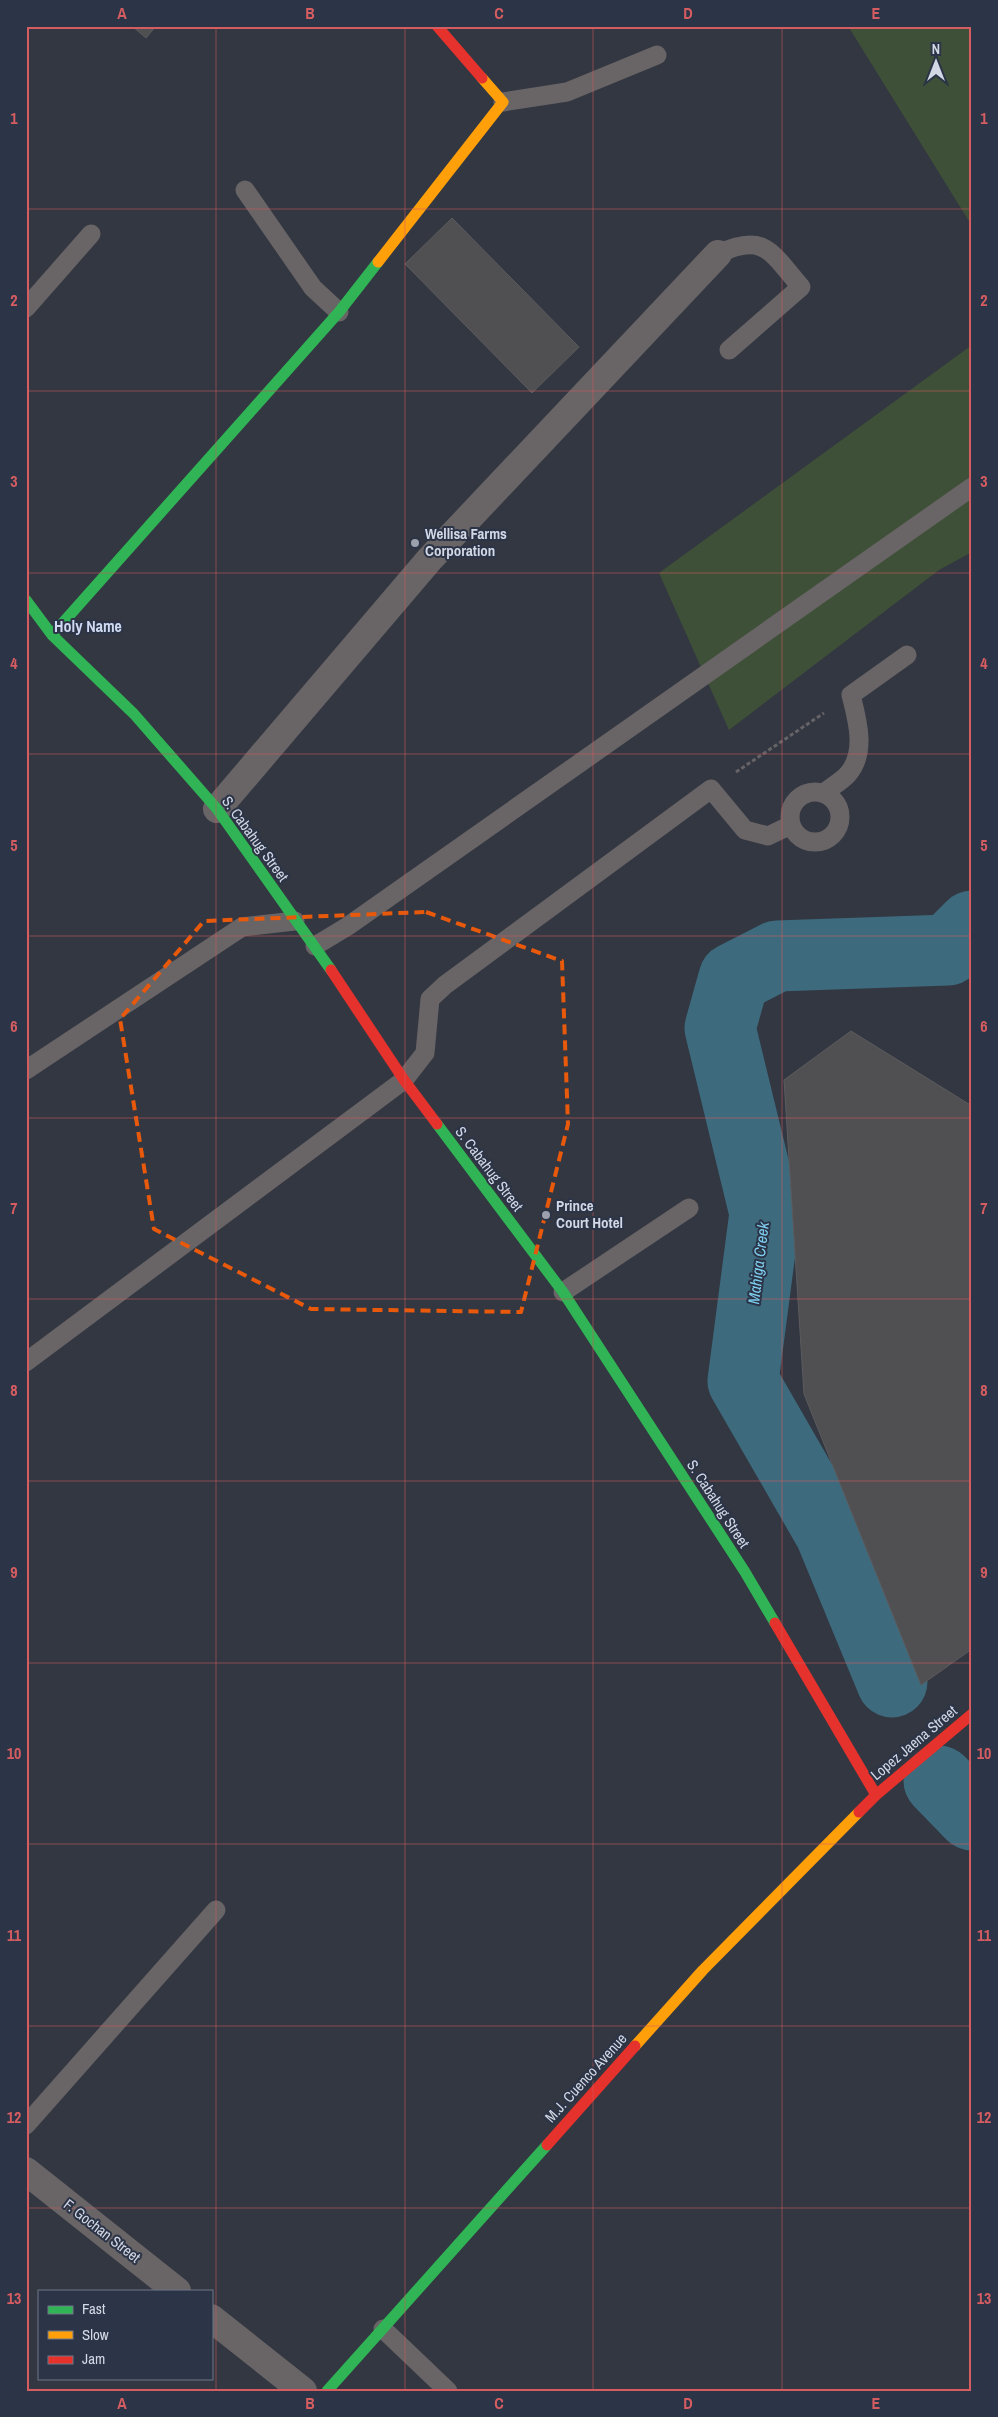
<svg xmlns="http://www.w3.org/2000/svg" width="998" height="2417" viewBox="0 0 998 2417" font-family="'Archivo Narrow',sans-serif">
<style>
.green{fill:#3f5038}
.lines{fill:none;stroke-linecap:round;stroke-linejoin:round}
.river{stroke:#3d6a7d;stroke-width:71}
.building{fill:#504f52;stroke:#5c5b5e}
.path{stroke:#666367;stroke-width:3;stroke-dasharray:4 2.5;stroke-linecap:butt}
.lane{stroke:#696466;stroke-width:19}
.street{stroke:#696466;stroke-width:28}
.fast{stroke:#30b455;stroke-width:11}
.slow{stroke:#ff9f0a;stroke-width:11}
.jam{stroke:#e5322d;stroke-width:11}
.marked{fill:none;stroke:#e8590c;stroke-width:4;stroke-dasharray:10 6;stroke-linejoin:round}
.grid{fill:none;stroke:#d55d61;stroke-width:1;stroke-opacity:0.55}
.poi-dot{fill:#9ba0ac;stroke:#2c3447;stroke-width:2}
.labels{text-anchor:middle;stroke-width:4;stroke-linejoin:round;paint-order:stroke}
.poi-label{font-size:15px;font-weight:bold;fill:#d3d8e5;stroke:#2c3447;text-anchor:start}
.street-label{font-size:15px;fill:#d3d8e5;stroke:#2c3447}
.neighbourhood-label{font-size:16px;font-weight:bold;fill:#cfd9f2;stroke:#2c3447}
.water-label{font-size:16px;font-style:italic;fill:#7ecff0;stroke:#2c3447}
.neatline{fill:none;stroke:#d55d61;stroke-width:2}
.grid-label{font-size:16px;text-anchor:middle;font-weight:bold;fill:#d55d61}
</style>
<rect width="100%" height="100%" fill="#323741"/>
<path class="green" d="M848,26H972V226Z
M972,345V552L939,570L729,730L659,573Z"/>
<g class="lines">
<path class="river" d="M892,1682L830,1532L743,1381L765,1213L720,1028L734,978L777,956L948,950L972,926
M939,1781L972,1815"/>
</g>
<path class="building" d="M132,26H156L146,38Z
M452,218L579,347L532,393L405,264Z
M851,1031L972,1106V1649L921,1685L804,1394L784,1080Z"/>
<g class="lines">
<path class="path" d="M736,772L824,713"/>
<path class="lane" d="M503,102L567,92L657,55
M245,190L313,288L339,312
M718,254C765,231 772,254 801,287L729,350
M26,308L91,234
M790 817a25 25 0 1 1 50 0a25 25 0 1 1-50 0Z
M824,793C831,787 842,781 848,774C867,752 857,719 851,695L907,655
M315,946L348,926L972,487
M26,1070L242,927L295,921
M563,1292L689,1208
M26,1362L404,1080L425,1053L430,999L445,985L711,789L745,830L768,836L791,825
M26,2125L216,1910
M383,2329L448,2391"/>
<path class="street" d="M217,809L429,560L718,254
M26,2171L177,2291
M211,2318L303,2391"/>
<path class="fast" d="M26,600L52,635L134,714L217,809L331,970
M52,635L339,312L378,262
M437,1124L563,1292L745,1572L775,1623
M327,2391L547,2145"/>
<path class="slow" d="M378,262L503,102L482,78
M635,2046L703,1970L859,1812"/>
<path class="jam" d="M437,26L482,78
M331,970L404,1080L437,1124
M775,1623L876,1795
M859,1812L876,1795L972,1714
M547,2145L635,2046"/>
</g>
<path class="marked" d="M426,912L562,961L568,1124L521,1312L311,1309L154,1229L120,1019L204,921Z"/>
<path class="grid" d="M216,26V2391M405,26V2391M593,26V2391M782,26V2391M26,209H972M26,391H972M26,573H972M26,754H972M26,936H972M26,1118H972M26,1299H972M26,1481H972M26,1663H972M26,1844H972M26,2026H972M26,2208H972"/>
<g class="poi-dot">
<circle cx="415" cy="543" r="5"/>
<circle cx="546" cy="1215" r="5"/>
</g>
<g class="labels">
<g class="poi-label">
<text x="425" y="539">Wellisa Farms<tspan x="425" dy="17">Corporation</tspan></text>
<text x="556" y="1211">Prince<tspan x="556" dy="17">Court Hotel</tspan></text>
</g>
<g class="street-label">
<text transform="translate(255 839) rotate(54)" y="5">S. Cabahug Street</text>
<text transform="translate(489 1169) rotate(53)" y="5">S. Cabahug Street</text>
<text transform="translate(718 1504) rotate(57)" y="5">S. Cabahug Street</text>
<text transform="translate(914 1743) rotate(-40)" y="5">Lopez Jaena Street</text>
<text transform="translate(586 2078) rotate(-48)" y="5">M.J. Cuenco Avenue</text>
<text transform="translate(102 2231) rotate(38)" y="5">F. Gochan Street</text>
</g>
<g class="neighbourhood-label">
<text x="88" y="632">Holy Name</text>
</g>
<g class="water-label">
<text transform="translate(758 1263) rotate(-83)" y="6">Mahiga Creek</text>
</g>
</g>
<rect width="998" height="2417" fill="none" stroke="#2c3447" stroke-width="55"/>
<rect x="38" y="2290" width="175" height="90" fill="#2c3447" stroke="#6f7686"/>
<rect x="48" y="2306" width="25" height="8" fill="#30b455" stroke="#6f7686"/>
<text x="82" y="2314" font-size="15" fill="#d3d8e5">Fast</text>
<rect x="48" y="2331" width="25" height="8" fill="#ff9f0a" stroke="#6f7686"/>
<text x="82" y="2340" font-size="15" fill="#d3d8e5">Slow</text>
<rect x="48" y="2356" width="25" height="8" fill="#e5322d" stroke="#6f7686"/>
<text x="82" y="2364" font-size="15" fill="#d3d8e5">Jam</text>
<g transform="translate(936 62)" stroke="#2c3447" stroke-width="4" paint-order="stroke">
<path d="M0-4L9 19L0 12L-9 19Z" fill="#d3d8e5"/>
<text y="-8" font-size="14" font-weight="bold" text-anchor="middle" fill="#d3d8e5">N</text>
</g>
<rect x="28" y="28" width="942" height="2362" class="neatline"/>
<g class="grid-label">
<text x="122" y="19">A</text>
<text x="310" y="19">B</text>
<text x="499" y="19">C</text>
<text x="688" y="19">D</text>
<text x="876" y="19">E</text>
<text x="14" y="124">1</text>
<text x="984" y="124">1</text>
<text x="14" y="306">2</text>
<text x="984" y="306">2</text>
<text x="14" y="487">3</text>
<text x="984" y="487">3</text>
<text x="14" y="669">4</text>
<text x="984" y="669">4</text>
<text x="14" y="851">5</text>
<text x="984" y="851">5</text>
<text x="14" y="1032">6</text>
<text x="984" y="1032">6</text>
<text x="14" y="1214">7</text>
<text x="984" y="1214">7</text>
<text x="14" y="1396">8</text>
<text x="984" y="1396">8</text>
<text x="14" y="1578">9</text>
<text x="984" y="1578">9</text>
<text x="14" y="1759">10</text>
<text x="984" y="1759">10</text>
<text x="14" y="1941">11</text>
<text x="984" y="1941">11</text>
<text x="14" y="2123">12</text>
<text x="984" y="2123">12</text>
<text x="14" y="2304">13</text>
<text x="984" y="2304">13</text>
<text x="122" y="2409">A</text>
<text x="310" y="2409">B</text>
<text x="499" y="2409">C</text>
<text x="688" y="2409">D</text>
<text x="876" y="2409">E</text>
</g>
</svg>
